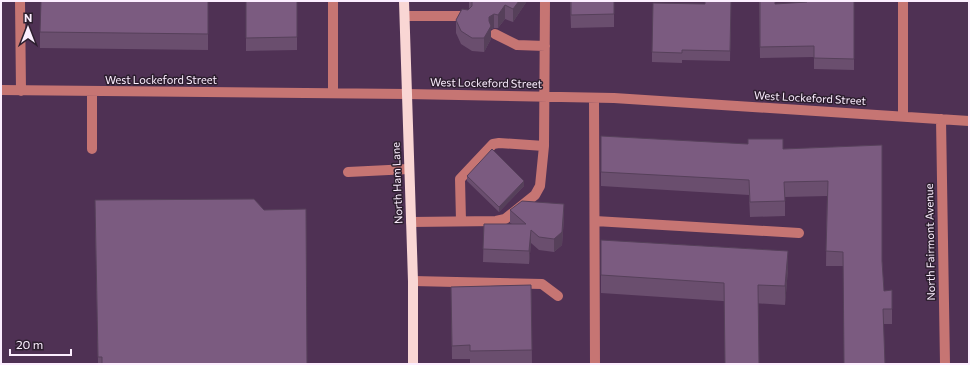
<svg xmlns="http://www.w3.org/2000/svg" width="970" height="365" viewBox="0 0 970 365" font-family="Commissioner,sans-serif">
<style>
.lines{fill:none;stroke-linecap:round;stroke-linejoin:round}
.minor{stroke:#c67573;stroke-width:10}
.major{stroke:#f9d6d4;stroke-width:10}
.wall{fill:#6a4e6e}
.shaded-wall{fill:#56405a}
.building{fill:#7b5b80;stroke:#56405a}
.labels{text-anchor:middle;stroke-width:3;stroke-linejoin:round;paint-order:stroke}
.street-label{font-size:11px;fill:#fceeff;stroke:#2d1f2f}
</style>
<rect width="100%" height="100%" fill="#4f3154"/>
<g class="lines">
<path class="minor" d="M20,1L21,91
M333,1V93
M405,16H462L466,17
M495,34L517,45L545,46
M1,90L407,94L614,98L969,121
M92,91V149
M594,98L595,364
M903,115V1
M941,119L945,364
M348,172L409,169
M461,221L460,179L493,144L499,143L544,146
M595,221L799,233
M411,222L496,221L505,219L535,195L540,186L544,146L545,1
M413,281L542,284L558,296"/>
<path class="major" d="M404,1L413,281V364"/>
</g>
<path class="wall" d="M208,1V50L40,48V32Z
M246,1H297V50L246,51Z
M469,1H527L513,22L505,19L498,28H494L491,29V39L484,52L472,51L461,44L456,33V20L469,9Z
M570,1H614V27L571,28Z
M731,1L730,61L682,60V63L652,62V52L705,4Z
M759,1L775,4L854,1V70L814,69V57L760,58Z
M601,136L783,149L882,145V261L884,291L892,309V324H884L843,266H826L827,196L785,197V216L750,217L749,195L601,186Z
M467,176L524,186L499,212L467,181Z
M510,210L564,217L562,245L554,252L539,250L531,243L529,264L483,262L484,224H512L510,223Z
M95,214L307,364H98Z
M601,240L788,269L785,305L601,293Z
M531,285L532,364H470V359H452L451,287Z"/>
<path class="shaded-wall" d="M519,1H527L513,22V9Z
M505,5V19L498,28V15Z
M494,14V28L491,29V39L484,52V38L489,17Z
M524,181V186L499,212V207Z
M564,204V217L562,245L554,252V239Z
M531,230V243L529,264V251Z
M788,251V269L785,305V286Z"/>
<path class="building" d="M41,1H208V34L40,32Z
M246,1H297V37L246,38Z
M472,1H519L513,9L505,5L498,15L494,14L489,17V21L491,26L484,38H472L461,31L456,20L462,9L468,10L472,6Z
M571,1H614V14L571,15Z
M705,1H731L730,51L682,50V53L652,52L653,3L705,4Z
M760,1H775V4L807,2V1H854V59L814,58V46L760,47Z
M601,136L748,144V139H783V149L882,145V261L884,291L892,290V309H883L885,364H844L843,252L826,251L828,181L784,182L785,201L750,202L749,180L601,172Z
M492,149L524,181L499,207L467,176Z
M254,199L264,210L306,209L307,364H102V357H98L95,200Z
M522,201L564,204L562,232L554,239L539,237L531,230L529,251L483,249L484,224H526L510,210Z
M601,240L788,251L785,286L758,285L759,364H725L724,283L601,275Z
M531,285L532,350L470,351V345L452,346L451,287Z"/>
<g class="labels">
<g class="street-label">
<text x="161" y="84">West Lockeford Street</text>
<text transform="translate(486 83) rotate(1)" y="4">West Lockeford Street</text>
<text transform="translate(810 98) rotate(3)" y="4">West Lockeford Street</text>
<text transform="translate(397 183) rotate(-92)" y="4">North Ham Lane</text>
<text transform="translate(930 242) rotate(-91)" y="4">North Fairmont Avenue</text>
</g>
</g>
<rect width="970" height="365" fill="none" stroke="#fceeff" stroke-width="4"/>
<g transform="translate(28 28)" stroke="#2d1f2f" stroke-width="3" paint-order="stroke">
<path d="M0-3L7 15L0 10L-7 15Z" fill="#fceeff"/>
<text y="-6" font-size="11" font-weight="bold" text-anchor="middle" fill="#fceeff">N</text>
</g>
<path d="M10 349v6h61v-6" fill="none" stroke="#fceeff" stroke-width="2"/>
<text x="16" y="349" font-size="12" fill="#fceeff" stroke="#2d1f2f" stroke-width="3" paint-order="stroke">20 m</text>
</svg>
